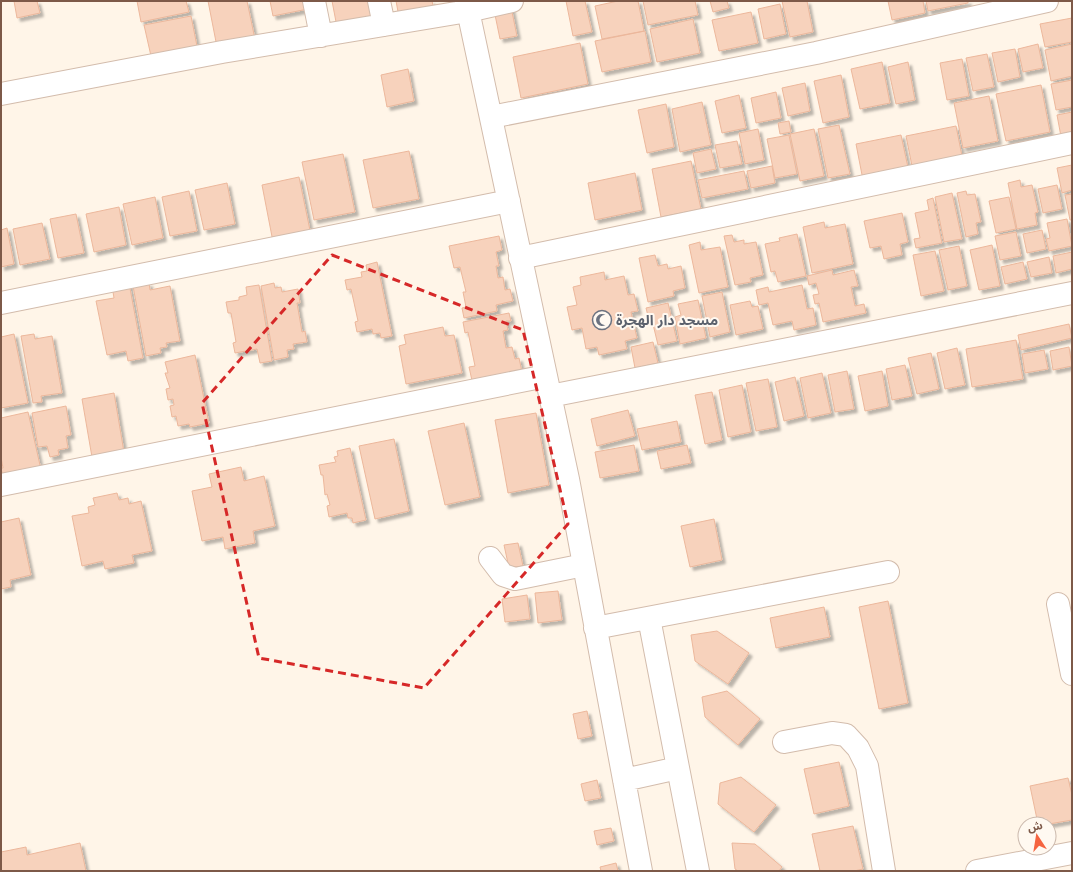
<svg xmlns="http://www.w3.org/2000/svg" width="1073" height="872" viewBox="0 0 1073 872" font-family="Jost,'Noto Sans Arabic',sans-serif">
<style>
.building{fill:#f7d2bc;stroke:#ecb79b;filter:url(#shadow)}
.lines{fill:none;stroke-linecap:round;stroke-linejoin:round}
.minor-casing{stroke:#d3bcac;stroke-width:24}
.minor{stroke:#fff;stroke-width:22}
.marked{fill:none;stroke:#d62828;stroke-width:3;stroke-dasharray:8 5;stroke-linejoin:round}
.labels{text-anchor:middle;stroke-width:4;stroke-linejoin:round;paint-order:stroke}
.worship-label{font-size:14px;font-weight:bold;fill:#5b616d;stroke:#fff9f1;text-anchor:start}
</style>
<defs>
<filter id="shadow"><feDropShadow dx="3.5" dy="3.5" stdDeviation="1" flood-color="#0004"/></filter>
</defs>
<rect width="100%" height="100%" fill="#fff5e8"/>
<path class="building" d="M14,1H37L40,13L17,18Z
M137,1H186L189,12L141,22Z
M208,1H247L256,44L218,52Z
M270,1H306L308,9L273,16Z
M332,1H371L375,19L337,27Z
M396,1H432L434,10L399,17Z
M566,1H585L592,32L573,36Z
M618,1H638L644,31L602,39L595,6Z
M643,1H695L698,15L648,25Z
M710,1H727L729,8L713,12Z
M782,1H807L813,32L790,37Z
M888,1H923L925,13L892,20Z
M926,1H968V3L928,11Z
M780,4L786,34L764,39L758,9Z
M511,7L517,36L500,39L494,10Z
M751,12L758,43L719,51L712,20Z
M191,16L197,46L151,56L144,25Z
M1072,18V42L1045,47L1040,24Z
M693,19L700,53L657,62L650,29Z
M645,31L651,62L602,72L595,41Z
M580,43L588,84L521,98L513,57Z
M1038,44L1043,68L1023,72L1018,49Z
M1072,44V76L1051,81L1045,50Z
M1015,49L1020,77L998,82L992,53Z
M987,54L994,87L973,91L966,58Z
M962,59L969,96L947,100L940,63Z
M882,62L890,103L860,109L851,69Z
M908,62L915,100L896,104L888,67Z
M408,69L414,101L387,107L381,75Z
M841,75L849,117L823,123L814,81Z
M1072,80V107L1056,110L1051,84Z
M805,83L810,111L788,116L782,88Z
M1041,85L1050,132L1006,141L996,94Z
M776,92L781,118L756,123L751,98Z
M739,95L746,128L722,133L715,101Z
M989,96L998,141L963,148L954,103Z
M702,102L711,145L680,152L672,109Z
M666,104L674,147L647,153L638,110Z
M1072,112V140L1062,142L1057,115Z
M789,121L791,132L780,134L778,123Z
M839,125L850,174L828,178L818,129Z
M956,126L963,161L913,171L906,136Z
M758,129L764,160L745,164L739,133Z
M814,129L824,176L800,181L790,134Z
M789,135L797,174L775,178L767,139Z
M901,135L909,172L863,180L856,144Z
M737,141L742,164L720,168L715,145Z
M711,149L716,169L697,173L693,153Z
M409,151L419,199L373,208L363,160Z
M343,154L355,212L314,220L302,162Z
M691,161L701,209L661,217L652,169Z
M1072,165V190L1062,193L1057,168Z
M772,166L775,183L751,188L747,171Z
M744,171L748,189L702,198L698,180Z
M635,173L642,210L595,220L588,183Z
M299,177L312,240L274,247L262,185Z
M1020,180L1021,187L1032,185L1038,212L1035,213L1037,225L1017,229L1008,183Z
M227,183L235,224L204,230L195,190Z
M1057,185L1062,209L1043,213L1038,189Z
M189,191L197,231L170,236L162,197Z
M966,191L967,195L975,194L981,222L976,223L978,234L966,237L957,193Z
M952,193L962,239L944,242L935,197Z
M1072,194V220H1070L1065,195Z
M155,197L163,238L132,245L123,204Z
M1009,197L1016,229L996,233L989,201Z
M933,198L942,243L916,248L914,239L920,238L915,213L929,210L927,200Z
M119,207L126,245L94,252L86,214Z
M902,213L908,242L900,244L902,255L884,259L881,246L870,248L864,221Z
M76,214L84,253L58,258L50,219Z
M1067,219L1072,246L1049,251L1046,239L1050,238L1047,223Z
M824,222L825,228L845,224L853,264L812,273L803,227Z
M42,223L50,259L20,265L13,229Z
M7,228L14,264L1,267V230Z
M1042,230L1046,249L1027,253L1023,234Z
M1016,232L1021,256L1000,260L995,236Z
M797,234L806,276L778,282L775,271L771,272L765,244L780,241L779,238Z
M732,235L734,242L744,240V244L756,242L763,275L750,278L751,282L735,285L724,236Z
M499,236L502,250L496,252L499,266H496L498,278L503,277L505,290L510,289L513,301L496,305L497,311L464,318L462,308L466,307L463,292H466L460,267L454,268L449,246Z
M700,242L701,250L720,247L728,287L699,293L689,245Z
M992,245L1000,286L979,290L970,250Z
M959,246L967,286L948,290L939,250Z
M935,251L944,291L921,296L913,255Z
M1072,252V269L1056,273L1053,256Z
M655,255L658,266L667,264L668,269L681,266L685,288L673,291L674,296L648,302L639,258Z
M1049,257L1052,273L1031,277L1027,262Z
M377,262L392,336L381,338L380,333L373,334L372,329L357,332L355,322L358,321L351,289L347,290L345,280L362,277L361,272L367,271L366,265Z
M1023,262L1027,279L1005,284L1001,267Z
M832,270L833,275L854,270L858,286L851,287L855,306L864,304L866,313L823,322L819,303L815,304L813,295L819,294L816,283L809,285L807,276Z
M604,272L605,280L624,276L628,295L634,294L638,311L631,312L637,338L625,341L627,349L599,355L597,347L586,349L582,328L572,330L567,307L577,305L573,287L581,285L580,277Z
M129,283L143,358L128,361L126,351L107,355L96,301L114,298L112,286Z
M149,283L150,290L170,286L180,341L166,343L167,347L160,348L161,353L146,356L133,286Z
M274,283L275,288L281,287L282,292L298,289L300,303H297L302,332L305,331L307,342L293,344L294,349L287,350L288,357L274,360L261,286Z
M259,285L272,361L260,363L257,349L235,353L233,343L236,342L231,313H228L226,302L239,300V297L247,295L246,287Z
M802,285L807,309L813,308L816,325L794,330L792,321L773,325L768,303L759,305L756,290L768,287L769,292Z
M722,292L730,332L710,337L702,296Z
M698,300L706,338L680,344L675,317L681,315L678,304Z
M750,301L752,307L758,306L763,329L736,335L730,305Z
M668,303L677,341L658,345L651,316H648L646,308Z
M509,313L511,321H506L508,330L503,331L506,348L512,347L515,359L519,358L522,372L473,385L469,367L475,366L468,332L465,333L463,322Z
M1069,324L1072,338L1021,350L1018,335Z
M443,327L445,336L454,335L462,373L406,384L399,346L406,344L404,335Z
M14,334L28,403L1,408V337Z
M34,334L35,339L52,336L62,393L41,396L42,402L33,403L21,336Z
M1016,340L1023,379L972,387L966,349Z
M653,342L658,363L635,368L631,347Z
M1069,347L1072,366L1053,370L1050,351Z
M957,348L965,385L945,389L937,353Z
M1044,350L1048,369L1025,373L1022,354Z
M931,353L939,389L917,394L908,358Z
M195,355L209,423L190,427L189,424L178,426L176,416L172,417L170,406L174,405L173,399L168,400L166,389L170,388L165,373H168L165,362Z
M905,365L912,396L892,400L886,369Z
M847,371L854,409L835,412L828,375Z
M882,371L888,406L865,411L858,376Z
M822,373L831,413L808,418L800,378Z
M795,377L804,416L784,421L775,382Z
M768,379L777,427L756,431L746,383Z
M742,385L751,432L728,437L719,390Z
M712,392L722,440L705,444L695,395Z
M114,393L125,458L93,463L82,399Z
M66,406L71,435L66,436L68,448L58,450L59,455L50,457L47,446L38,447L32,413Z
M628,410L635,436L597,446L591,419Z
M28,412L42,474L4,482L1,468H3L1,457V418Z
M536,413L549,485L508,493L495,420Z
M677,421L681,442L642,450L637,429Z
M464,423L480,497L445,505L428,431Z
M394,439L409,511L375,519L359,446Z
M634,445L639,471L600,478L595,452Z
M687,445L691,463L661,469L657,451Z
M350,448L366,520L353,523L352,518H348L347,513L329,517L327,506L330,505L327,494L325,495L323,475H321L319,465L336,462L334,457L338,456L337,451Z
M241,467L244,481L264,476L275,526L253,531L255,543L225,549L223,537L202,541L192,491L212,487L209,474Z
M117,493L119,500L128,498L129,504L141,501L152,551L132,555L134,563L105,569L103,561L82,566L72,516L89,513L88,507L95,505L93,498Z
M19,518L31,575L10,580L11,587L1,589V522Z
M714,519L722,560L690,567L681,526Z
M518,543L523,566L509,568L504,545Z
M558,591L562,620L538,623L535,593Z
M527,595L530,619L505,622L502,599Z
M888,601L908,703L879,709L859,607Z
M824,607L830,637L776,648L770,618Z
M717,631L749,653L728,684L695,661L691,635Z
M727,691L760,719L738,745L705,717L702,697Z
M587,711L592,736L578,739L573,714Z
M839,762L849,806L814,814L804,769Z
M741,777L776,805L754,832L718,804L720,783Z
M1068,778L1072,795V820L1049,824H1038L1030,786Z
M597,780L601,798L585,801L581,784Z
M853,826L863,869L854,871H820L812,834Z
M611,828L614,841L597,845L594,831Z
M80,843L86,871H1V852L26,847L27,855Z
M732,843L755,844L782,867L779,871H738L735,869Z
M616,863L618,871H601L600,867Z"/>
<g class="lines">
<defs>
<path id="minor" d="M314,1L321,36
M379,1L384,25
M466,1L568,479L641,871
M1,94L222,52L468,11L512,1
M491,117L816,53L1047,1
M520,258L1072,143
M1,303L509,201
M550,396L1072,293
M1,485L546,376
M490,558L503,575L515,579L584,565
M1058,604L1072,674
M649,618L698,871
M595,628L888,572
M784,742L832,733L846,735L858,748L867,766L884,871
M624,780L678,768
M977,871L1072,853"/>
</defs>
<use href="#minor" class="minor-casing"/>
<use href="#minor" class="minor"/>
</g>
<path class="marked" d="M332,255L523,330L568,524L424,688L259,658L202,403Z"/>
<defs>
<symbol id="mosque-ring" viewBox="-11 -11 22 22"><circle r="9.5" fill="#fff9f1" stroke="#6b7280" stroke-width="1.5"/><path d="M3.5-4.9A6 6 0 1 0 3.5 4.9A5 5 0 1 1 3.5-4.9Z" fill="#6b7280"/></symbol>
</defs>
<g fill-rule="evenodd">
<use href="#mosque-ring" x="591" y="309" width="22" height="22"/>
</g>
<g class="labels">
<g class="worship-label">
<text x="616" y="325">مسجد دار الهجرة</text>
</g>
</g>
<rect width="1073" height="872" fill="none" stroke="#7d5948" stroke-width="4"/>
<g transform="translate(1037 836) rotate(348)"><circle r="19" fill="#fff9f1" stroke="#cbb9ad"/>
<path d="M0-3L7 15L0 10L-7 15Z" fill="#f56440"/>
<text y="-6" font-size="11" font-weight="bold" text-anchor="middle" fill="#7d5948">ش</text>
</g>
</svg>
